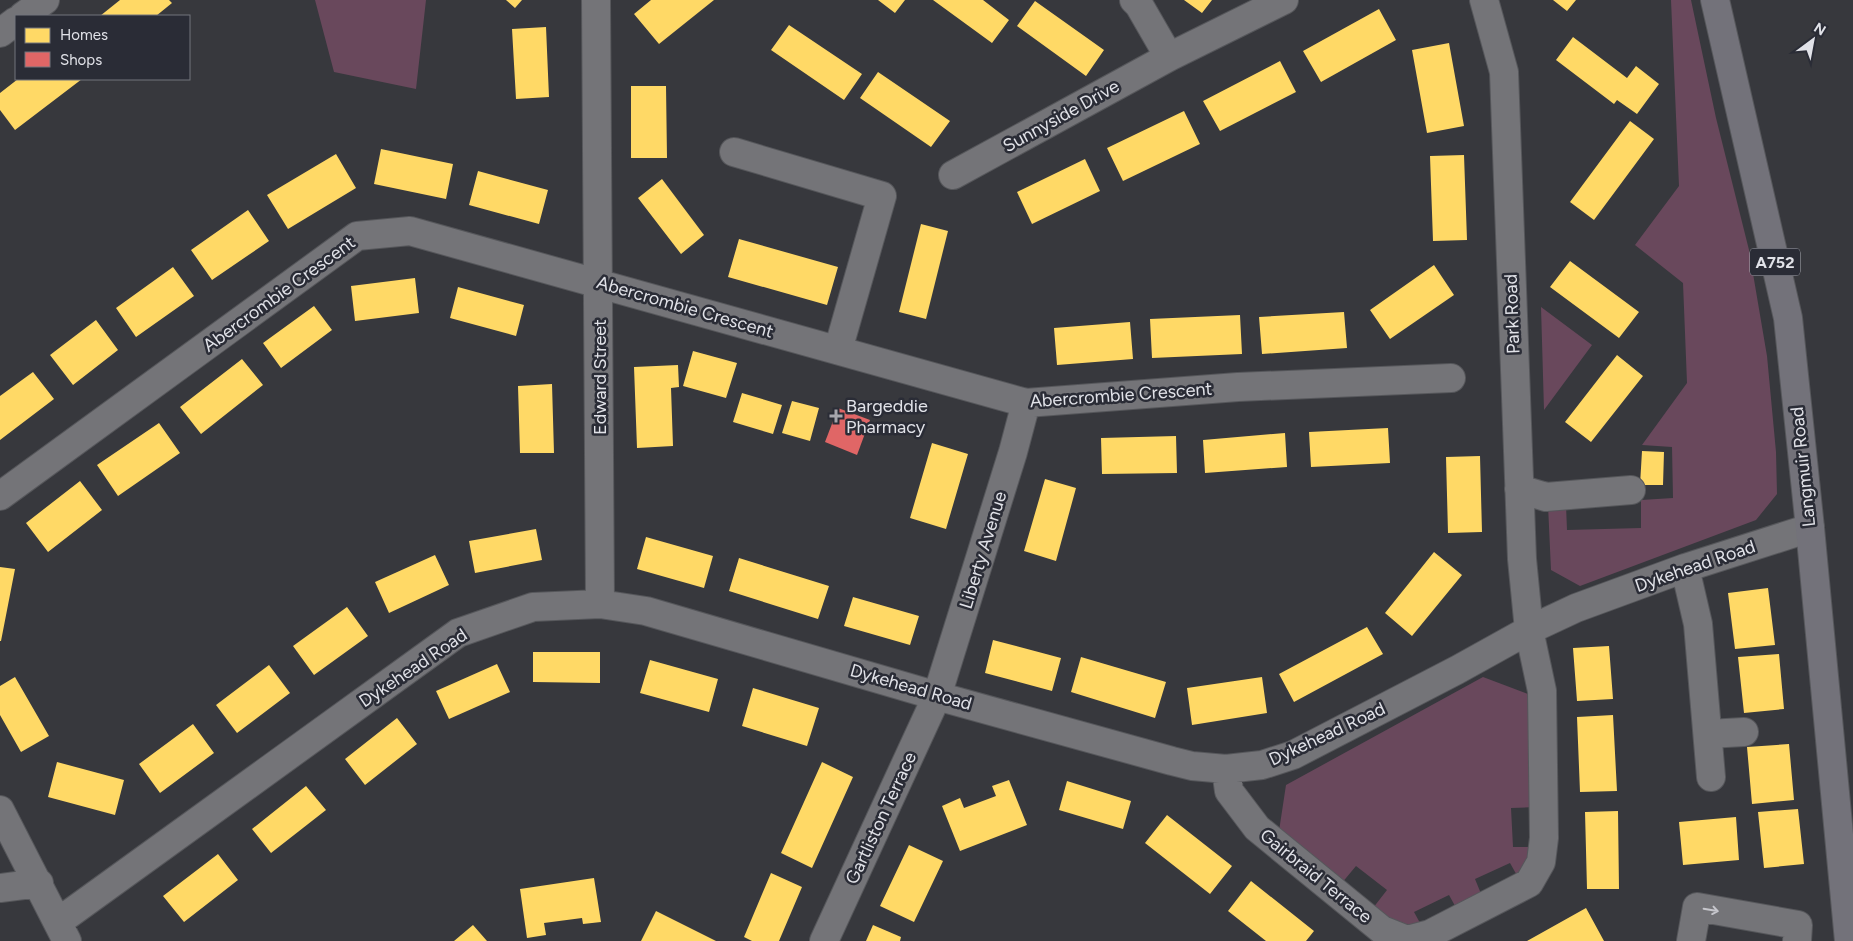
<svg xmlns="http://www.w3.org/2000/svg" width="1853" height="941" viewBox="0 0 1853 941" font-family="Figtree,sans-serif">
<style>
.green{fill:#69485c}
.homes{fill:#ffd966}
.shops{fill:#e06666}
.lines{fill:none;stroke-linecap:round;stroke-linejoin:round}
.minor-casing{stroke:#56575b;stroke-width:30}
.major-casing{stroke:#56575b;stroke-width:30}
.minor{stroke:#747478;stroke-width:28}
.major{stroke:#73727a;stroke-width:28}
.oneway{stroke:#c6c6cc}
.poi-dot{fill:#a6a6ac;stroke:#2a2c36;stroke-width:2}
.labels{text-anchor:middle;stroke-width:5;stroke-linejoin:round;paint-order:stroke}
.shield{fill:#2a2c36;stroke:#aaabb3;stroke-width:1}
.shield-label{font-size:16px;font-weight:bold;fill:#e1e2e8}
.street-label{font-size:18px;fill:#e1e2e8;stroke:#2a2c36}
.poi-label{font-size:18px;fill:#e1e2e8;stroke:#2a2c36;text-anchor:start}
</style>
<rect width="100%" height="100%" fill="#37383d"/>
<path class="green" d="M315,0H426L416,89L334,72Z
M1671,0H1691L1716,118L1749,250L1767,356L1776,452L1777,494L1756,520L1580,586L1551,570L1548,505H1566L1567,530L1641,528V500L1673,498L1672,447L1642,445L1687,383L1683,283L1635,245L1679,186Z
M1541,307L1592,345L1544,410Z
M1483,677L1528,694L1535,807L1511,808L1513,847H1536L1519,879L1510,863L1475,879L1484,901L1459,913L1449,895L1414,912L1425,932L1410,936L1373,908L1387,890L1356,866L1341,884L1279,831L1286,785Z"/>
<path class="homes" d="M120,0H169L172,3L156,16H100Z
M506,0H522L515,8Z
M651,0H714L659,44L634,14Z
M878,0H905L895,13Z
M933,0H983L1009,20L992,43Z
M1184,0H1212L1202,13Z
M1553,0H1576L1567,11Z
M1035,1L1104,50L1086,76L1017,26Z
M1379,9L1396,40L1321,82L1303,51Z
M789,25L862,74L844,100L771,50Z
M546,27L549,97L516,99L512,29Z
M1573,37L1627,78L1636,66L1659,84L1637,114L1617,100L1614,104L1556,60Z
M1449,43L1464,126L1427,133L1412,50Z
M1280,61L1296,92L1220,131L1203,101Z
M878,72L950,121L931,147L860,98Z
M18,79H82L15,130L0,110V93Z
M631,86H666L667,158H631Z
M1184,111L1200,144L1123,181L1107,148Z
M1630,121L1654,139L1594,220L1570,202Z
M381,149L453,164L446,199L374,184Z
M336,154L356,188L288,229L267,195Z
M1464,155L1467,240L1433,241L1430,156Z
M1085,159L1100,191L1032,224L1017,192Z
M478,171L548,190L539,224L469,205Z
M662,179L704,235L681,254L638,198Z
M248,210L269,241L212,280L191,250Z
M921,224L948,231L926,319L899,312Z
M739,239L838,267L827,305L728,277Z
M1570,261L1639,312L1619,338L1550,287Z
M1434,265L1454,295L1390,339L1370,310Z
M173,267L194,296L136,337L116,308Z
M415,278L419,313L355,321L351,286Z
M458,287L524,305L516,336L450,318Z
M314,306L332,330L281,368L263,343Z
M1344,312L1347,348L1262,354L1259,317Z
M1240,315L1242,354L1152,358L1150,319Z
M96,320L118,350L73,385L50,355Z
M1130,322L1133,359L1057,365L1054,328Z
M693,351L737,363L726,398L683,386Z
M1617,355L1643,376L1591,442L1565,422Z
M242,359L263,385L201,434L180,407Z
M678,365L679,387L671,388L673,446L637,448L634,367Z
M33,372L54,399L0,440V396Z
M552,384L554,453H520L518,386Z
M742,393L782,405L773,434L733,422Z
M792,401L819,408L810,441L782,433Z
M159,423L180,453L118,496L97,465Z
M1388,428L1390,463L1311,467L1309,432Z
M1285,433L1287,467L1205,473L1203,440Z
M1176,436L1177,473L1102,474L1101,438Z
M932,443L968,454L946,529L910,518Z
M1642,451L1664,452L1663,485H1640Z
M1480,456L1482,532L1448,533L1446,457Z
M1045,479L1076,488L1056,561L1024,551Z
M80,481L102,510L48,552L26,523Z
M536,529L542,560L475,573L469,541Z
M646,537L713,556L704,588L637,569Z
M1434,552L1462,575L1412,636L1385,613Z
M435,555L449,585L389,613L375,582Z
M739,558L829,586L818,619L729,591Z
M0,567L15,569L1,641H0Z
M1768,588L1775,645L1735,649L1728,593Z
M853,597L919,616L910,645L844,626Z
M347,607L368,636L314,675L293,646Z
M1367,627L1383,654L1294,702L1279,674Z
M993,640L1061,658L1052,691L985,673Z
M1609,646L1613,699L1577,701L1573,648Z
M533,652H600V683L533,682Z
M1779,654L1784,709L1744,713L1738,657Z
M1081,657L1166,682L1155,718L1071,692Z
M650,660L718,679L709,712L640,693Z
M497,664L510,692L449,719L436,691Z
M269,665L290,693L237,733L216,705Z
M15,677L49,736L21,752L0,715V686Z
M1262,677L1267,713L1192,725L1187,688Z
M753,688L819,708L807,746L742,726Z
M1613,715L1617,791L1580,792L1577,717Z
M397,718L417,744L365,785L345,759Z
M193,724L214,753L160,793L139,764Z
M1789,744L1794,800L1752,804L1747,747Z
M57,762L124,780L115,815L48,797Z
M822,762L853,777L812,868L781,853Z
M1009,780L1027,825L960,851L942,806L960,798L964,808L996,796L992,786Z
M1067,781L1131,801L1123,829L1059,810Z
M306,786L326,810L271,853L252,829Z
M1798,809L1804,864L1764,868L1758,812Z
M1618,811L1619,889H1587L1585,812Z
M1167,815L1232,866L1210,894L1145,843Z
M1736,817L1739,860L1683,865L1679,822Z
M909,845L943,861L914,922L880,906Z
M218,854L238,880L184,922L163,896Z
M771,873L802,887L779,941H752L744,937Z
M594,878L601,922L583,924L582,918L544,923L546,935L527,938L520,889Z
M1251,881L1314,931L1306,941H1266L1228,911Z
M1586,908L1604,941H1527Z
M656,911L716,941H641Z
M473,925L487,941H454Z
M873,925L901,937L900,941H866Z"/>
<path class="shops" d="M838,408L870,420L857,455L825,442Z"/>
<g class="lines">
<defs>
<path id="minor" d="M596,0L600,604
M1134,0L1139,5L1169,57
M23,16L45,0
M0,33L16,21
M734,152L882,196L838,350
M953,175L1169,57L1284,0
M1519,489L1546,497L1631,490
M0,496L357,236L410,231L1026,403L1238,387L1451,378
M1685,568L1698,624L1711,777
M1708,734L1744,732
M1226,769L1229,791L1257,828L1382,930L1407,940L1430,934L1529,883L1541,862L1544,838L1542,691L1529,630L1522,559L1504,72L1484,0
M0,810L67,941
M0,888L39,883
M58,922L458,633L533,607L600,604L646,611L937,696L1172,761L1192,766L1226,769L1262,765L1293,755L1457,670L1529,630L1576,608L1685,568L1810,528
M824,941L937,696L1013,452L1026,403
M1691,941L1697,907L1798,925L1797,941"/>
<path id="major" d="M1715,0L1788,318L1810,528L1849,941"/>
</defs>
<use href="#minor" class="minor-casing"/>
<use href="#major" class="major-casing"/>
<use href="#minor" class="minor"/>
<use href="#major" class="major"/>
</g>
<defs><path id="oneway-shaft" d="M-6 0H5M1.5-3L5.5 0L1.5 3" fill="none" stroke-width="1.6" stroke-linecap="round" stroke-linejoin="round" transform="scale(1.25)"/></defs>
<use class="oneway" href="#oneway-shaft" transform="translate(1711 910) rotate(10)"/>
<path class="poi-dot" d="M833.5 408.5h5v5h5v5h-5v5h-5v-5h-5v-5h5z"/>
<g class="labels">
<rect class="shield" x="1750" y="248.5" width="50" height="27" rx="4"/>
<g class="shield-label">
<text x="1775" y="268">A752</text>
</g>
<g class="street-label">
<text transform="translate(1061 116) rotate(-29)" y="6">Sunnyside Drive</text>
<text transform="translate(279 294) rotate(-36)" y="6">Abercrombie Crescent</text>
<text transform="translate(685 307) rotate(16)" y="6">Abercrombie Crescent</text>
<text transform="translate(1512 314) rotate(-92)" y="6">Park Road</text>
<text transform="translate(600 377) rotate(-90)" y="6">Edward Street</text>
<text transform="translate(1121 395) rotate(-4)" y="6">Abercrombie Crescent</text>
<text transform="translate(1803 467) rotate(-96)" y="6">Langmuir Road</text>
<text transform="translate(983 550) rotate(-73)" y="6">Liberty Avenue</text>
<text transform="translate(1695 566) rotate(-19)" y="6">Dykehead Road</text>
<text transform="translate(413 668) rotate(-34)" y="6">Dykehead Road</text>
<text transform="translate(911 687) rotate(16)" y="6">Dykehead Road</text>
<text transform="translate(1327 734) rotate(-25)" y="6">Dykehead Road</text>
<text transform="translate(881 818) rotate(-65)" y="6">Gartliston Terrace</text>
<text transform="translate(1316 876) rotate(39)" y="6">Gairbraid Terrace</text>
</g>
<g class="poi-label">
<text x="846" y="412">Bargeddie<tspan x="846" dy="21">Pharmacy</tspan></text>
</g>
</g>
<rect x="15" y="15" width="175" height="65" fill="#2a2c36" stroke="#73757d"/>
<rect x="25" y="28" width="25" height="15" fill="#ffd966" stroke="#73757d"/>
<text x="60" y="40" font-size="15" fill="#e1e2e8">Homes</text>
<rect x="25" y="52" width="25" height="15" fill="#e06666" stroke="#73757d"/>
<text x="60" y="65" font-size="15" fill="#e1e2e8">Shops</text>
<g transform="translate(1813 40) rotate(32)" stroke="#2a2c36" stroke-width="4" paint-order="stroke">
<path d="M0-4L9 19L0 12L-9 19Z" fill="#e1e2e8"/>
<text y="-8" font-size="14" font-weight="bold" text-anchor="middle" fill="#e1e2e8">N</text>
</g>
</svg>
